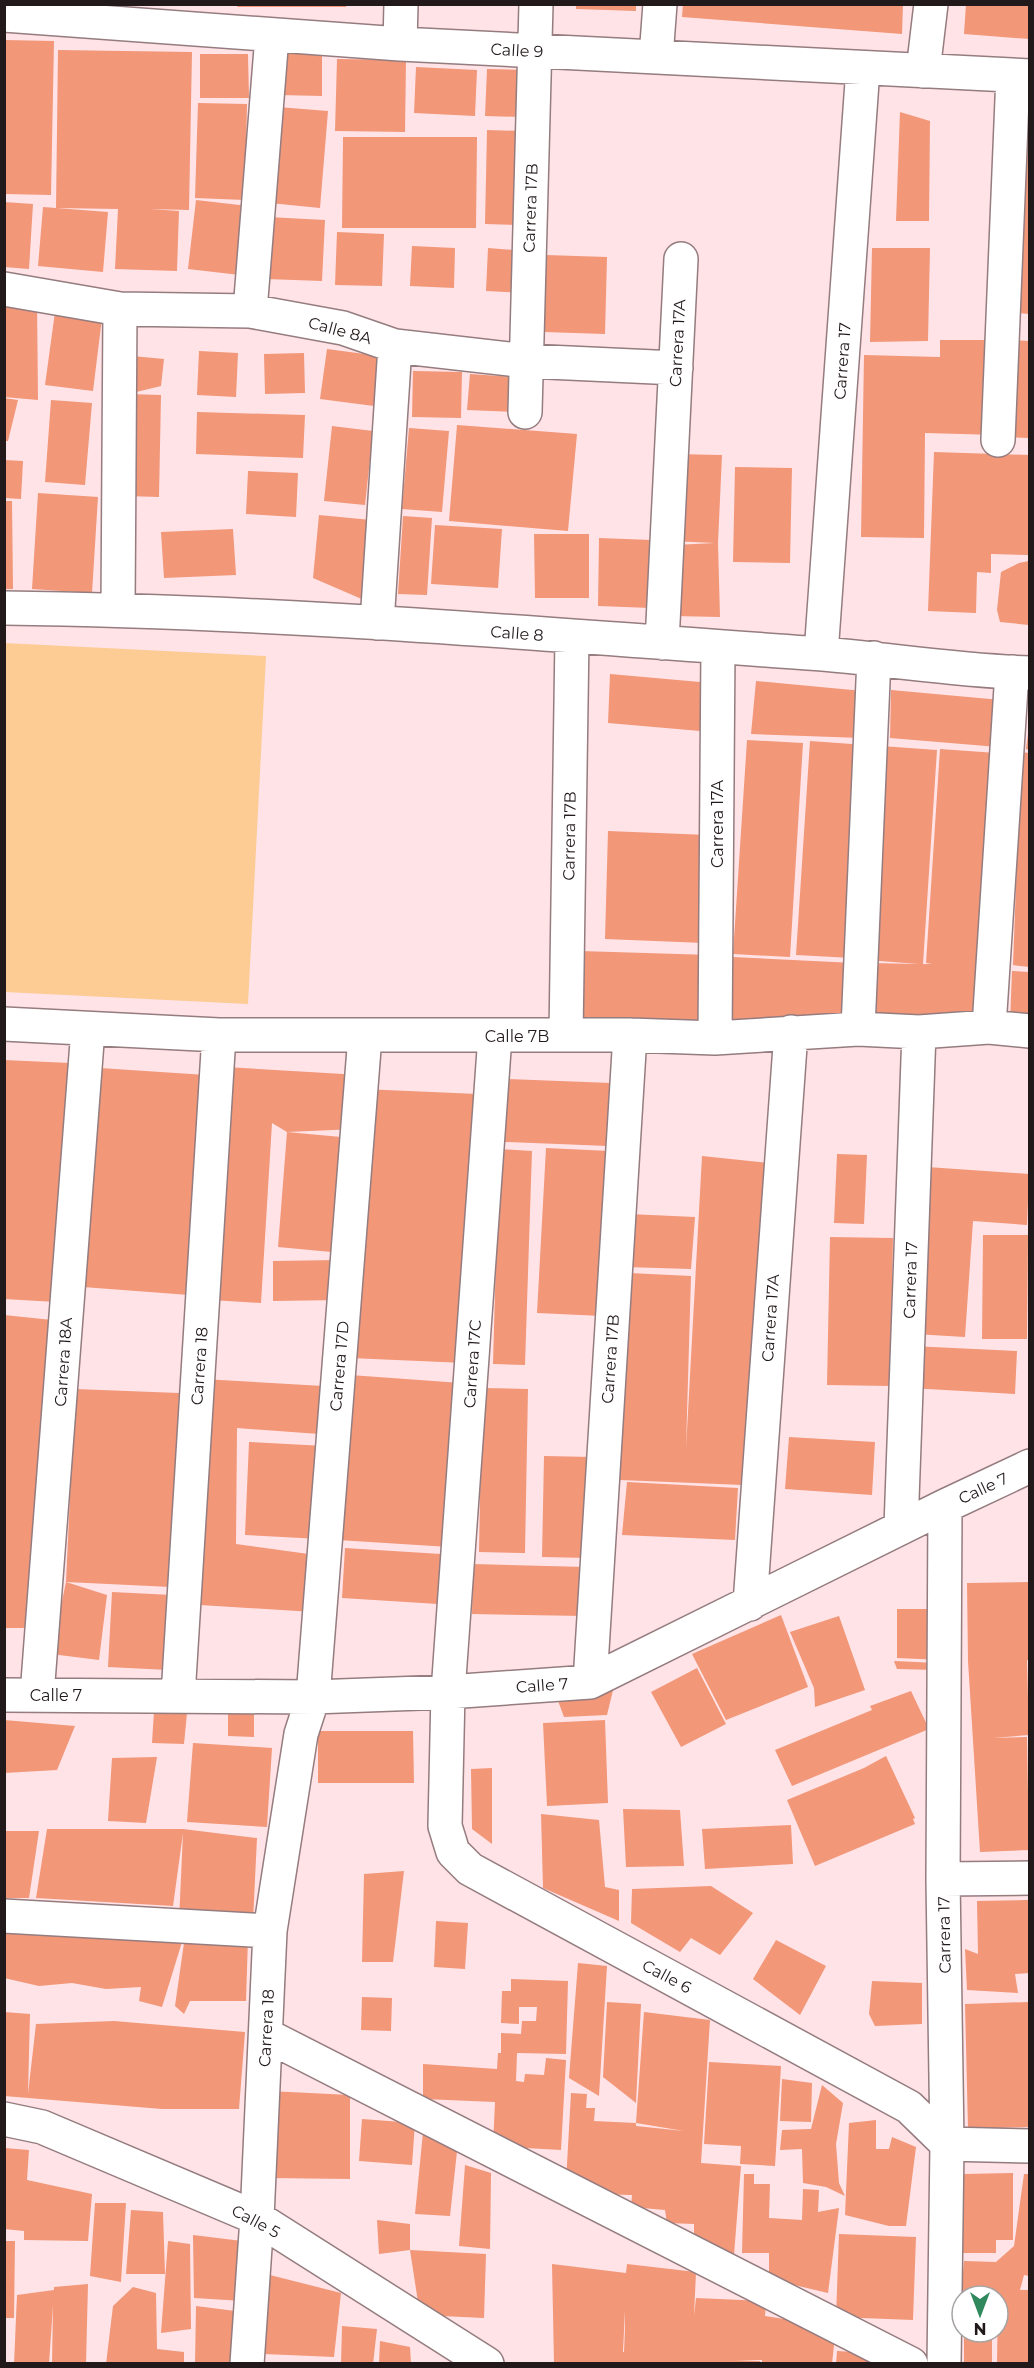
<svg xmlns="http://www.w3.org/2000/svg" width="1034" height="2368" viewBox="0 0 1034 2368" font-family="Montserrat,sans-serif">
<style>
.garden{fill:#fdcb94}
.building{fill:#f29778;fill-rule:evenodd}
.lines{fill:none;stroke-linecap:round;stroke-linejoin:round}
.minor-casing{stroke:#947c7f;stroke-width:36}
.minor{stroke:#fff;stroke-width:33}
.labels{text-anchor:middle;stroke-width:4.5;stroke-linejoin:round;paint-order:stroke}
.street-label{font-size:16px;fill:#22191a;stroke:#fff}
</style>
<rect width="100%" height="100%" fill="#ffe3e7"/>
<path class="garden" d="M4,643L266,656L248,1004L5,992Z"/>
<path class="building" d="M238,4H346V7H237Z
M576,4H636V11L576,9Z
M683,4H903L902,34L682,17Z
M966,4H1029V39L964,34Z
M5,40L54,41L51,195L5,194Z
M58,50L192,52L189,210L150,209L179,211L177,271L115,269L118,209L56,208Z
M279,53L322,54V96L279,95Z
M200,54H248L249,98H200Z
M337,59L406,60L405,132L335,131Z
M416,67L477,70L475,116L414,113Z
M487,69L525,70L523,117L485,116Z
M1021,95H1029V314L1018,313Z
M198,103L247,104L245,200L195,198Z
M278,107L328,111L320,208L270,203Z
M900,112L930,121L929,221H896Z
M487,130L523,131L520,225L485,224Z
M343,137H477L476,228H342Z
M196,200L248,206L240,275L188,269Z
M4,202L33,204L29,269L4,267Z
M43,207L108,212L103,272L38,266Z
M268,217L325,220L322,281L266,279Z
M337,232L384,234L382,286L335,285Z
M412,246L455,248L454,288L410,286Z
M488,248L526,251L524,293L486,291Z
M872,248H930L928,341L870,342Z
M546,255L607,257L605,334L544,332Z
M4,295L37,298L38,400L4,397Z
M55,312L102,318L93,391L45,385Z
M940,340H998L997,435L925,433L924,538L861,537L864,355L940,357Z
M1010,340L1029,341V438L1005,437Z
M327,349L380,356L374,406L320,399Z
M199,351L238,353L236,397L197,395Z
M304,353L305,393L265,394L264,354Z
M132,356L164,359L161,386L128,394Z
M413,371L462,372L461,418L412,417Z
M470,374L515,377L513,412L467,410Z
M128,394L161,395L159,497L126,496Z
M4,398L18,400L8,441H4Z
M51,400L92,403L85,485L45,482Z
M197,412L305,415L303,458L196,454Z
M457,425L577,434L568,531L449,521Z
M332,426L373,431L365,505L324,501Z
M409,428L449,431L442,512L402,509Z
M934,452L1029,455V555L991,554V573L977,572L976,613L928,611Z
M673,454L722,455L718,543L720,617L673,616L674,545L715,543L670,541Z
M4,460L23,461L21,499L4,498Z
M735,467L792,468L790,563L733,562Z
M248,471L298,473L296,517L246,514Z
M38,493L98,497L92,593L32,589Z
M4,501H12L13,589H4Z
M319,515L371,520L364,600L313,578Z
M403,516L432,518L427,595L398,594Z
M435,525L502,529L498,588L431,584Z
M233,529L236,575L164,578L161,532Z
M534,534H589V598H535Z
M599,538L652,540L651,608L598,606Z
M1029,561V625L1000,622L997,610L1001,572L1019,563Z
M610,674L700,682V731L608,723Z
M756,681L863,691L862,738L751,734Z
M891,690L1001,700L998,747L890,738Z
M1028,734H1029V750L1026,749Z
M747,740L803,743L790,957L733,954Z
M810,741L866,745L852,958L796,955Z
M881,746L937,750L923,964H932L926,963L940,749L996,753L985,1024L866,1026L870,963L919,964L867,960Z
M1021,752L1029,753V967L1013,965Z
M608,831L708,835L704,943L605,939Z
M580,951L711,955L710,1034L577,1032Z
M732,957L854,963V1026L727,1028Z
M1012,971L1029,972V1024L1010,1023Z
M4,1060L70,1063L56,1302L4,1299Z
M225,1067L360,1075L356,1129L287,1132L272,1123L261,1303L211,1300Z
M100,1068L206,1075L189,1295L83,1287Z
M507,1079L611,1083L608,1146L505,1142Z
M362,1089L478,1094L465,1363L350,1358Z
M287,1132L352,1138L342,1253L278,1247Z
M546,1148L610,1151L602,1316L537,1313Z
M499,1149L532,1151L525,1365L493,1364Z
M837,1154L867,1155L864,1224L834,1223Z
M702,1156L768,1163L743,1485L620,1480L629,1273L691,1276L686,1449Z
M927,1167L1029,1174L1027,1225L973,1221L965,1337L914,1334Z
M629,1214L695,1217L691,1269L625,1267Z
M983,1235H1028L1027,1339H982Z
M830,1237L893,1238L890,1386L827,1385Z
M339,1260L340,1300L273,1301V1261Z
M4,1315L52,1320L25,1628H4Z
M911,1346L1017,1351L1015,1394L910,1388Z
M350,1375L461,1383L449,1547L338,1540Z
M202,1379L323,1386L319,1434L237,1428L236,1544L316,1555L313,1612L184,1604Z
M482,1388L528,1389L525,1553L479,1552Z
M75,1389L179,1393L171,1587L66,1582L107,1595L99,1660L51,1654L66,1582Z
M789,1437L875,1442L872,1495L785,1489Z
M249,1442L325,1446L320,1539L245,1535Z
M544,1456L592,1457L589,1558L542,1557Z
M627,1482L738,1488L735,1540L622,1535Z
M345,1548L441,1554L438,1604L342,1598Z
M473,1564L586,1567L585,1616L472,1614Z
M1029,1582V1660H1027L1029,1735L993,1738L1027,1737L1029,1850L980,1852L968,1661L967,1583Z
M112,1592L172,1595L168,1670L108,1667Z
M897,1609H943L942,1660L897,1658Z
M781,1615L808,1687L726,1720L692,1654Z
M839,1616L865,1690L815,1707L814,1688L790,1632Z
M894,1661L937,1663V1670L897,1669Z
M697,1668L726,1724L681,1747L651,1692Z
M614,1686L607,1715L564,1717L554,1690Z
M911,1691L929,1729L792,1786L775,1750L872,1710L870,1706Z
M228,1707H254V1737L228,1736Z
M154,1711L187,1713L184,1744L152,1743Z
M4,1720L75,1726L57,1770L4,1773Z
M605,1720L608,1803L547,1806L543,1723Z
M318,1731H413L414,1783H318Z
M193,1743L272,1748L267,1827L187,1822Z
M886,1756L915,1818L913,1819L915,1824L815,1866L787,1800L864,1768Z
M157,1757L146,1823L108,1821L112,1758Z
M492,1768V1844L472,1829L471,1769Z
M623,1809L680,1810L684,1866L626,1867Z
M541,1814L599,1820L605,1887L619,1890V1921L543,1888Z
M791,1825L793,1864L705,1869L702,1829Z
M47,1829H183L257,1838L253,1921H179L183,1833L173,1906L36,1898Z
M4,1831H39L29,1898H4Z
M404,1871L393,1962H362L364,1874Z
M711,1886L753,1913L720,1955L691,1938L680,1952L631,1923L632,1889Z
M1029,1900V1973L1015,1974L1018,1993L967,1990L965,1949L978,1954L977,1901Z
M4,1918L186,1929L248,1938L246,2001H190L184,2014L175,2006L186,1929L162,2007L139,2001L141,1987L106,1989L72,1983L39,1986L4,1978Z
M436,1921L468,1923L465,1969L434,1967Z
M776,1940L826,1966L800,2015L753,1979Z
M578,1963L607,1966L599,2096L569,2078Z
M511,1979L568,1981L566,2054L517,2053L516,2081L524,2082L525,2074L544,2075L546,2058L566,2060L561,2150L493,2146L495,2102L423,2099V2064L497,2069L498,2053H501V2033L521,2034L522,2021H536L537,2007H519V2024L501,2023L502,1991H511Z
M872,1981L922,1983V2024L875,2026L869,2014Z
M362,1997L392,1998L391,2031L361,2030Z
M607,2002L641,2004L636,2103L603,2077Z
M1029,2002V2127L968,2129L965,2004Z
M4,2012L30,2014L28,2094L36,2024L114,2021L245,2032L239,2109H162L4,2096Z
M644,2012L710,2020L701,2163L741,2166L734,2255L694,2252V2224L667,2223L665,2210L631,2207L632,2195L593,2194L566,2182L571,2093L587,2094L586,2108H595L594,2121L636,2123V2126L684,2131L636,2123Z
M709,2062L781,2066L775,2166L740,2164L741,2146L704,2144Z
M782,2079L812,2083L811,2122L780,2121Z
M822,2085L843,2103L836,2144L839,2183L845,2196L826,2187L803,2183L802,2149L780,2150L782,2130L811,2129Z
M269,2091L350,2095V2179L268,2178Z
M362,2119L415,2123L412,2165L359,2161Z
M876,2120V2149H889L892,2137L916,2147L906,2226H889L845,2215L849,2123Z
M423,2132L458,2142L450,2216L415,2214Z
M4,2148L29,2150L27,2180L92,2194L88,2241L24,2240V2231L4,2229Z
M465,2165L491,2173L490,2249L459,2246Z
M1013,2173V2240H996V2253H963L962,2174Z
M744,2174H754V2184H770L769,2218L802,2220L803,2189L819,2190L818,2212L839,2208L828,2293L769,2279V2253H742Z
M1024,2174H1029V2276L1024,2275L1020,2290H1029V2364H997L998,2296H961L964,2261L996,2262L1014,2246Z
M95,2203H126L121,2282L90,2276Z
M131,2210L163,2212L165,2274H126Z
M377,2220L410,2224V2250L379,2254Z
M839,2234L916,2237L913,2320L836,2317Z
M193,2235L242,2241L243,2301L194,2298Z
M4,2241H15L14,2318H4Z
M168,2241L190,2244L191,2329L161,2333Z
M410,2250L486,2254L484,2318L420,2315Z
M552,2264L626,2273L627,2264L696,2272L694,2316L696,2298L766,2301L765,2316L836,2327L832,2364H762V2360H736L760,2361V2364H554ZM625,2310V2327L624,2352H623Z
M266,2274L341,2293L334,2357L264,2354Z
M88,2284L86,2364H52L53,2305L49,2364H14L17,2295L54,2290V2287Z
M133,2287L156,2293L157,2349L184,2352V2364H106L113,2306Z
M196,2306L243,2312L241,2364H195Z
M342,2326L377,2329L373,2364H341Z
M964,2335L992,2336V2364H964Z
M380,2341L410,2347L411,2364H379Z
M837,2351L869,2353L868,2364H836Z"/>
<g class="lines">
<defs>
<path id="minor" d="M4,15L400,44L1030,76
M400,44L401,4
M656,57L660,4
M923,71L931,4
M4,289L120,309L250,311L343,328L395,346L526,361L676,368
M250,311L272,36
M525,412L536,4
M998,440L1013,75
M4,608C273,611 541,634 808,653C882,658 956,671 1030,673
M118,609L120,309
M377,623L395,346
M662,643L681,259
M821,654L863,68
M4,1024L219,1035H630L715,1038L858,1029L919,1032L989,1027L1030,1031
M989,1027L1012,672
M858,1029L874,658
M566,1035L572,637
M495,1036L448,1692L445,1826L453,1852L470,1869L909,2107L947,2144L1030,2146
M715,1038L718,647
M901,1527L919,1032
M750,1604L791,1032
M590,1682L630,1035
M4,1695L313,1697L448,1692L590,1682L945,1506L1030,1466
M37,1695L88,1029
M178,1696L219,1035
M943,1879L1030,1878
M4,1916L270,1931
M266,2035L911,2364
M4,2119L42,2127L257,2218L487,2364
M247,2364L257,2218L270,1931L301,1734L313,1697L365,1036
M944,2364L947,2144L943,1879L945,1506"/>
</defs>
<use href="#minor" class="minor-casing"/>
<use href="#minor" class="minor"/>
</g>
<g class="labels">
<g class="street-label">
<text transform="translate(517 50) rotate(3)" y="6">Calle 9</text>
<text transform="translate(530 208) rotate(-88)" y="6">Carrera 17B</text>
<text transform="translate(340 330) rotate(15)" y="6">Calle 8A</text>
<text transform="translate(677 343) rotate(-87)" y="6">Carrera 17A</text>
<text transform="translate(842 361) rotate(-86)" y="6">Carrera 17</text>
<text transform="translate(517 633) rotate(4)" y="6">Calle 8</text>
<text transform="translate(717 824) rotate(-90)" y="6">Carrera 17A</text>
<text transform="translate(569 836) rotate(-89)" y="6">Carrera 17B</text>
<text x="517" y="1042">Calle 7B</text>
<text transform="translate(910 1280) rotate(-88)" y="6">Carrera 17</text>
<text transform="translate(770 1318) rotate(-86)" y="6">Carrera 17A</text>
<text transform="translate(610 1359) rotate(-86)" y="6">Carrera 17B</text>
<text transform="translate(63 1362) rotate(-86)" y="6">Carrera 18A</text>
<text transform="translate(472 1364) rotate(-86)" y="6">Carrera 17C</text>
<text transform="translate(199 1366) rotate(-86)" y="6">Carrera 18</text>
<text transform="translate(339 1366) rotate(-85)" y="6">Carrera 17D</text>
<text transform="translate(983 1488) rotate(-25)" y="6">Calle 7</text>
<text transform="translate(542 1685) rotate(-4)" y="6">Calle 7</text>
<text x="56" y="1701">Calle 7</text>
<text transform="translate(944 1935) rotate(-91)" y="6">Carrera 17</text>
<text transform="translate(667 1976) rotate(28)" y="6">Calle 6</text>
<text transform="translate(266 2028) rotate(-87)" y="6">Carrera 18</text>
<text transform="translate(256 2221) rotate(28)" y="6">Calle 5</text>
</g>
</g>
<rect width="1034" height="2368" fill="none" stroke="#22191a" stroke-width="12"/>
<g transform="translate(980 2314) rotate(180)"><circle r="28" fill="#ffffff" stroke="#a7a3a3" stroke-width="1.5"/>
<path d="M0-4.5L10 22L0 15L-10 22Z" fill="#30885d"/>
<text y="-9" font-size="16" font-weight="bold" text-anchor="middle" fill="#22191a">N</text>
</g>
</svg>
